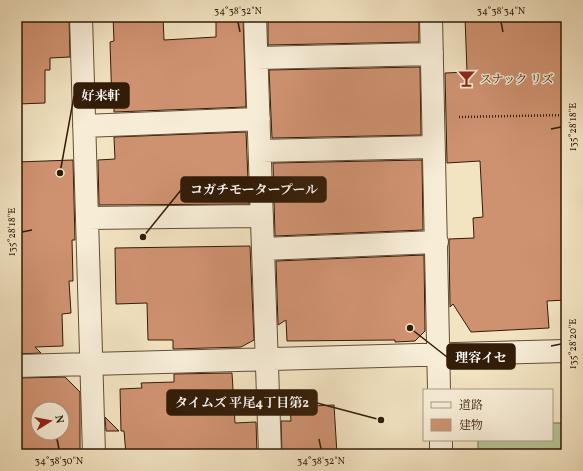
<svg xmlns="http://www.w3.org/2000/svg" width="583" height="471" viewBox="0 0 583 471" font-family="Vollkorn,'Noto Serif JP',serif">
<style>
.green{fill:#b7c495;stroke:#75704e}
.building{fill:#cf9271;stroke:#331c08;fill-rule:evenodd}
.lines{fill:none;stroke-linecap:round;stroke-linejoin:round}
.minor-casing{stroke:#634e36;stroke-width:24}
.path{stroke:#331c08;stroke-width:2.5;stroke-dasharray:1 2;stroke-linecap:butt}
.minor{stroke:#f7edd7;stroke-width:22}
.ticks{fill:none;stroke:#331c08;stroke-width:1.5}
.labels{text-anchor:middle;stroke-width:3;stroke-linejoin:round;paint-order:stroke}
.poi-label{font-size:12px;fill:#331c08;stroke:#f7edd7;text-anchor:start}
.leader{fill:none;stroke:#331c08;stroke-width:1.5}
.callout-dot{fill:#331c08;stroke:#f7edd7;stroke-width:1.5}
.callout{fill:#331c08;stroke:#331c08;stroke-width:1.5}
.callout-label{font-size:13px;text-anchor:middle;font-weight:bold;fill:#fff}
.neatline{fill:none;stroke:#331c08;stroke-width:1.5}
.ticks-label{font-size:10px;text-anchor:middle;fill:#331c08}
</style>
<rect width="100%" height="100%" fill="#f2e3c1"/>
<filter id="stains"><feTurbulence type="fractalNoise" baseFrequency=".005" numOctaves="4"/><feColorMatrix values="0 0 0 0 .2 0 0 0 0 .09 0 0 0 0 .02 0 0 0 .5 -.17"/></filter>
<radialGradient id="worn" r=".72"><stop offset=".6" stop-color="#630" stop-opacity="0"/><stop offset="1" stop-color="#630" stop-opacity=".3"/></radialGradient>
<path class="green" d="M552,423H566V454H478V440H552Z"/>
<path class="building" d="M17,17H69L70,57L50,58V70H45V103L18,104Z
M113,17H163L164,40L216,37V17H243L246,107L114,112V108L112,106L110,42L114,41Z
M317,17H419V42L268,45V19Z
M465,17H515V21L566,19V300L547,301L549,328L471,332L453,304L450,307L449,239L474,238L473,218L483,217L480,161L447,163L445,73L467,72Z
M420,67L421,135L272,138L269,70Z
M246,132L249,204L99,205L98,160L115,159L114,137Z
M73,160L75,240H72L73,281H69L71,313L62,314L63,346L35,347L41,353L17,354V162Z
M422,160L423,230L275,236L273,163Z
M250,246L254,340L241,347L173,349V340H148L147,303L116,304L115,248Z
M424,255L425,331L415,341L395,342V340L287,341L286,320L278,325L276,261Z
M232,373L235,423L256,422L257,454H126L124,431H121L120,389L142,388L141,383L174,382V374Z
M65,377L80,392V454H22L21,447H17V378ZM38,409H62V433H38Z
M334,405L337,454H282L281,421H291L290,407Z
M105,417L119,431H106Z"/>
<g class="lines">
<defs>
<path id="minor" d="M81,17L94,454
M255,17L270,454
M431,17L439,390
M257,58L432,54
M84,126L259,119
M260,151L433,147
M88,218L262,216
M263,249L437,242
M17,366L566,351
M441,440V454"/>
</defs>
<use href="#minor" class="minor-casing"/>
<path class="path" d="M459,117L566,115"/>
<use href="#minor" class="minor"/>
</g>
<path class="ticks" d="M238,22L240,32M501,22L503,32M551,129L561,127M22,232L32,230M551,346L561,344M57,439L59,449M319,439L321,449"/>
<defs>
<symbol id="bar-bare" viewBox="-9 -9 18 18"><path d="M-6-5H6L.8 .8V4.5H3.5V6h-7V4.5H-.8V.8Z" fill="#8f2418" stroke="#f7edd7" stroke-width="2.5" paint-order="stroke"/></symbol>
</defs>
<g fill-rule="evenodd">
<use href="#bar-bare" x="454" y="66" width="25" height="25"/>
</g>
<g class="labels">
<g class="poi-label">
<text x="480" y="83">スナック リズ</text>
</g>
</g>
<path class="leader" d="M60 173L74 96M143 237L181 190M410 328L447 357M381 420L317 403"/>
<g class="callout-dot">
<circle cx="60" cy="173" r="4"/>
<circle cx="143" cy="237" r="4"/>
<circle cx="410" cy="328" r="4"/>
<circle cx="381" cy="420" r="4"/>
</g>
<g class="callout">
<rect x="74" y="83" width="55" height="25" rx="4"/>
<rect x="181" y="177" width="145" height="25" rx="4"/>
<rect x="447" y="344" width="68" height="25" rx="4"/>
<rect x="167" y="390" width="150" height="25" rx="4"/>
</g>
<g class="callout-label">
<text x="101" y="100">好来軒</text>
<text x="254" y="194">コガチモータープール</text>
<text x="481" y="362">理容イセ</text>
<text x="242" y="407">タイムズ 平尾4丁目第2</text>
</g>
<rect width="583" height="471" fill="none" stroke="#f2e3c1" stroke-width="44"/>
<rect x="423" y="389" width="130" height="52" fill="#f7edd7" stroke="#a99984"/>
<rect x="431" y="402" width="20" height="6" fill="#f7edd7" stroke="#a99984"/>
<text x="459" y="409" font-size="12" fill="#331c08">道路</text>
<rect x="431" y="419" width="20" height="12" fill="#cf9271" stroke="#a99984"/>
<text x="459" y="429" font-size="12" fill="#331c08">建物</text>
<g transform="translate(50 421) rotate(79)"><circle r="19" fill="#f7edd7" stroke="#a99984"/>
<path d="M0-3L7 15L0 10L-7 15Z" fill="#8f2418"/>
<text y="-6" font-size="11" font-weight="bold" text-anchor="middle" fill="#331c08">N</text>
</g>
<rect x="22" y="22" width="539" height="427" class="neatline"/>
<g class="ticks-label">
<text x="238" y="14">34°38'32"N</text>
<text x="501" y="14">34°38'34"N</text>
<text transform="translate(572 127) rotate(-90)" y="4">135°28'18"E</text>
<text transform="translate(11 232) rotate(-90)" y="4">135°28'18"E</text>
<text transform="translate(572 344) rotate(-90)" y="4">135°28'20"E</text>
<text x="59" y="464">34°38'30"N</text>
<text x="321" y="464">34°38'32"N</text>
</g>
<rect width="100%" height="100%" filter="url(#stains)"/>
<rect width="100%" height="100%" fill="url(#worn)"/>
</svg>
